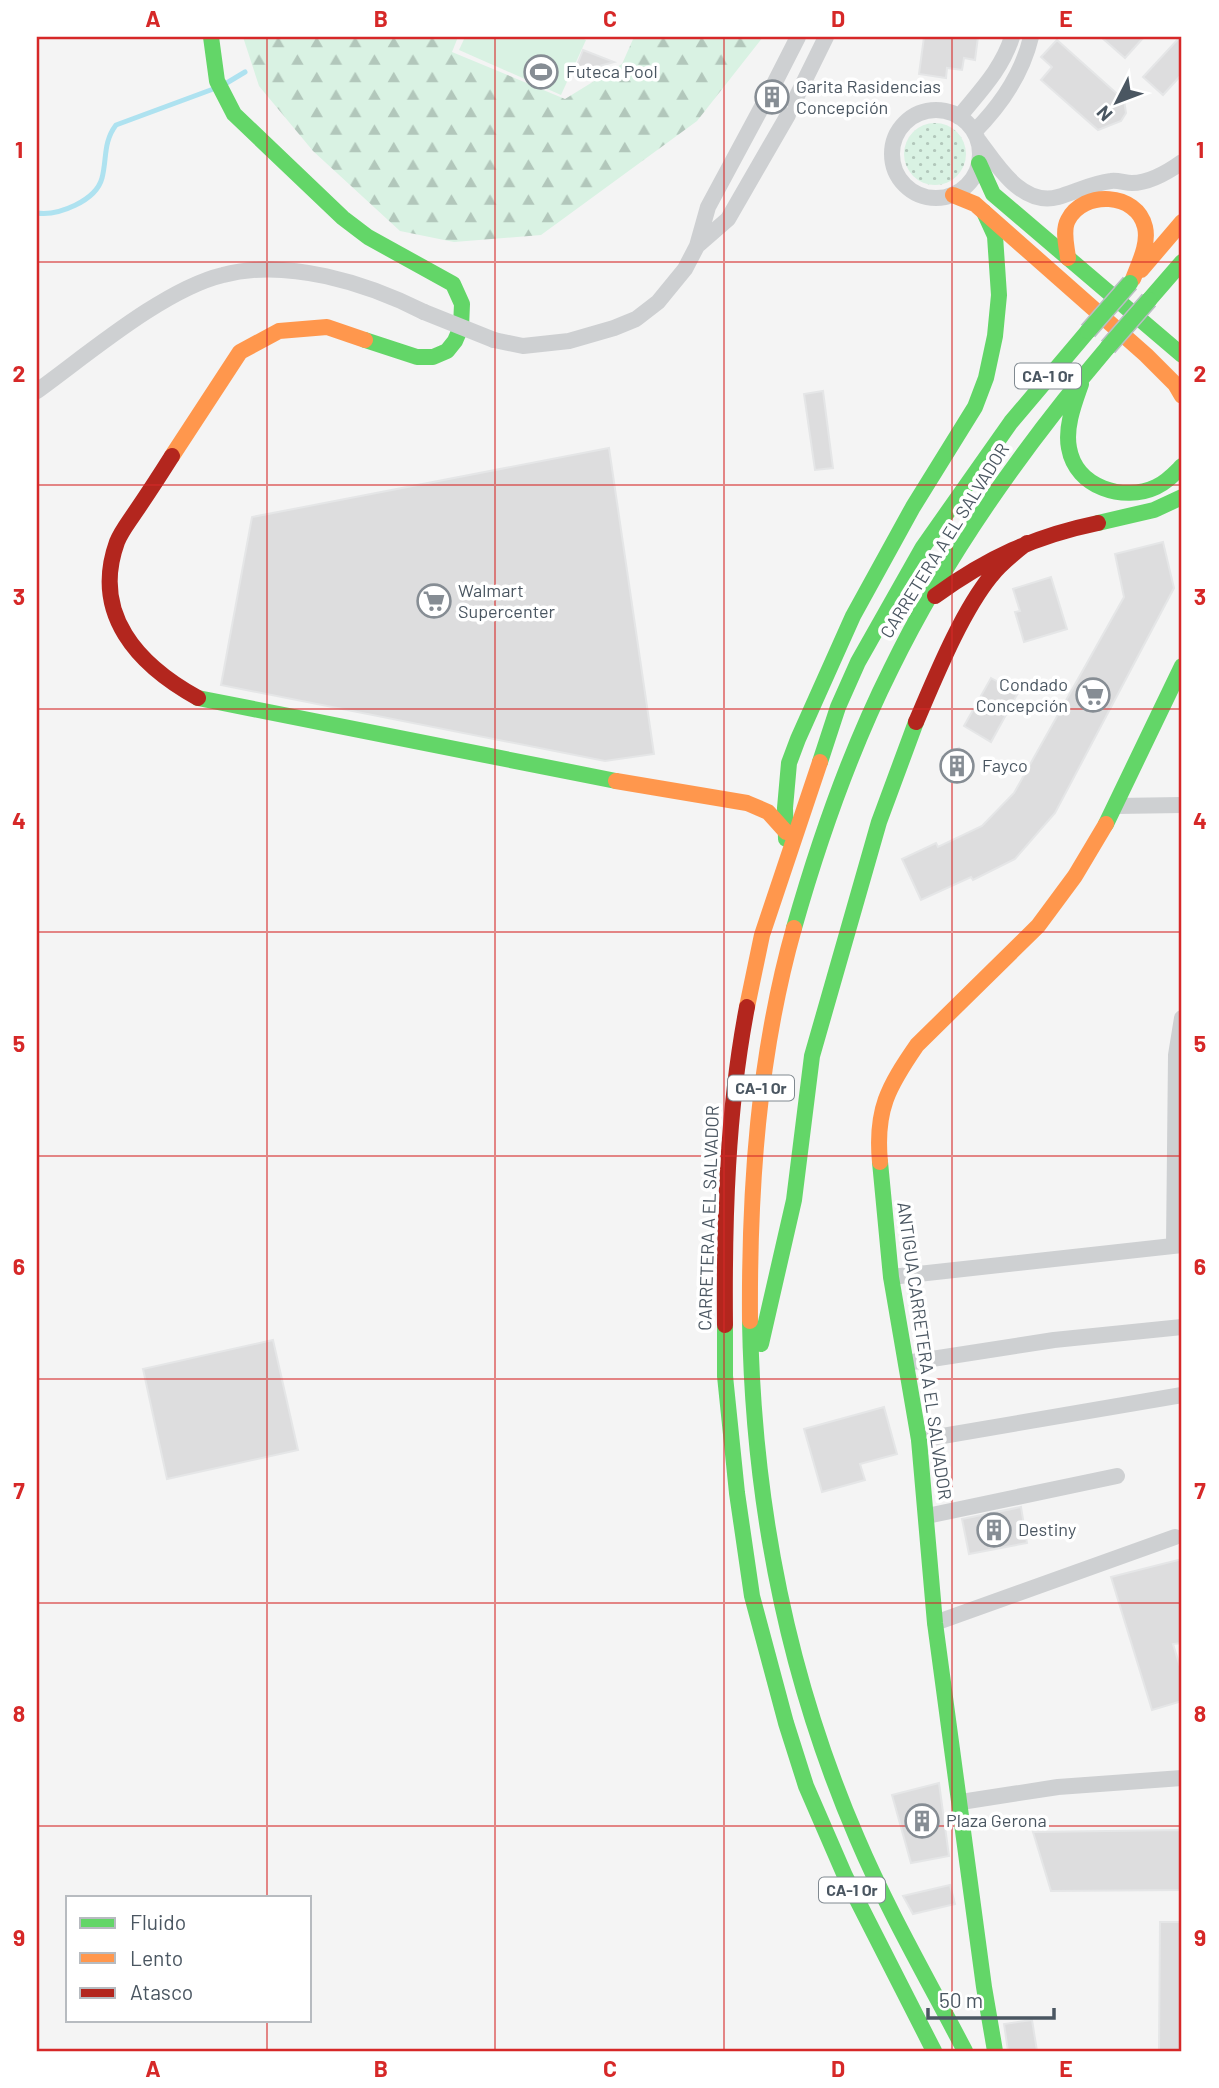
<svg xmlns="http://www.w3.org/2000/svg" width="1219" height="2088" viewBox="0 0 1219 2088" font-family="Barlow,sans-serif">
<style>
.forest{fill:url(#forest-firs)}
.park{fill:#d9f2e3}
.garden{fill:url(#garden-dots)}
.lines{fill:none;stroke-linecap:round;stroke-linejoin:round}
.stream{stroke:#aee2f0;stroke-width:5}
.building{fill:#ddddde;stroke:#e5e6e7;stroke-width:2}
.street{stroke:#ced0d2;stroke-width:16}
.fast{stroke:#63d668;stroke-width:16}
.slow{stroke:#ff974d;stroke-width:16}
.jam{stroke:#b3261e;stroke-width:16}
.fast-bridge-casing{stroke:#b9bec3;stroke-width:19;stroke-linecap:butt}
.street-bridge{stroke:#ced0d2;stroke-width:16}
.fast-bridge{stroke:#63d668;stroke-width:16}
.grid{fill:none;stroke:#d62828;stroke-width:2;stroke-opacity:0.55}
.labels{text-anchor:middle;stroke-width:7;stroke-linejoin:round;paint-order:stroke}
.shield{fill:#fff;stroke:#808990;stroke-width:2}
.shield-label{font-size:16px;font-weight:bold;fill:#4a5661}
.poi-label{font-size:18px;fill:#4a5661;stroke:#fff;text-anchor:start}
.street-label{font-size:18px;fill:#4a5661;stroke:#fff}
.neatline{fill:none;stroke:#d62828;stroke-width:2.5}
.grid-label{font-size:23px;text-anchor:middle;font-weight:bold;fill:#d62828}
</style>
<defs>
<pattern id="forest-firs" width="22" height="20" patternUnits="userSpaceOnUse" patternTransform="scale(1.75)"><rect width="22" height="20" fill="#d9f2e3"/><path d="M5 1l3.5 6h-7zM16 11l3.5 6h-7z" fill="#b2c7bb"/></pattern>
<pattern id="garden-dots" width="8" height="8" patternUnits="userSpaceOnUse" patternTransform="scale(1.75)"><rect width="8" height="8" fill="#d9f2e3"/><path d="M2 2h.1M6 6h.1" fill="none" stroke="#b2c7bb" stroke-width="1.8" stroke-linecap="round"/></pattern>
</defs>
<rect width="100%" height="100%" fill="#f4f4f4"/>
<path class="forest" d="M243,37H458L452,52L565,99L622,64L634,37H763L697,121L541,235L454,242L400,231L313,151L259,86Z"/>
<path class="park" d="M465,37H579L586,40L561,95L459,50Z"/>
<path class="garden" d="M904 154a31 31 0 1 1 62 0a31 31 0 1 1-62 0Z"/>
<g class="lines">
<path class="stream" d="M225,84L245,72
M37,213C58,216 96,201 102,178C107,159 103,142 116,125L216,88"/>
</g>
<path class="building" d="M924,37H978L975,60L964,58L962,70L947,68L946,78L919,74Z
M1101,37H1144L1125,58Z
M1180,37H1182V74L1163,95L1143,77Z
M1057,40L1124,100L1126,113L1121,121L1098,130L1041,80L1052,67L1041,57Z
M583,50L614,62L574,73Z
M823,391L833,468L815,470L804,394Z
M609,448L654,754L605,761L221,685L252,517Z
M1163,542L1174,588L1055,813L1015,859L973,880L971,877L921,900L902,859L936,843L938,847L982,826L1014,793L1124,597L1115,554Z
M1051,577L1067,629L1024,642L1015,612L1020,611L1013,589Z
M991,678L1018,693L991,742L964,726Z
M959,748L971,775L954,783L942,757Z
M273,1340L298,1450L167,1479L143,1369Z
M884,1407L897,1454L860,1464L865,1480L822,1492L804,1429Z
M1021,1507L1027,1543L969,1554L962,1519Z
M1182,1559V1643L1173,1644L1182,1673V1701L1152,1710L1111,1577Z
M939,1783L949,1856L911,1863L892,1795Z
M1182,1830V1890L1051,1891L1033,1832Z
M950,1885L955,1904L913,1914L903,1896Z
M1160,1922H1182V2050H1159Z
M1032,2020L1037,2051H1008L1004,2024Z"/>
<g class="lines">
<path class="street" d="M772,88L798,37
M794,102L826,37
M892 154a44 44 0 1 1 88 0a44 44 0 1 1-88 0Z
M959,117C980,91 1002,69 1012,37
M974,132C1001,105 1022,75 1031,37
M979,141C997,165 1022,207 1058,197C1075,192 1093,183 1111,181C1118,180 1125,183 1132,183C1150,183 1168,172 1182,162
M697,246L728,219L788,115
M494,340L523,346L569,341L614,328L636,319L658,302L685,269L697,246L708,207L765,101
M37,391C87,355 164,289 223,275C287,258 367,283 424,312
M1116,806L1182,805
M1174,1245L1176,1055L1182,1018
M891,1277L1182,1245
M906,1363L1054,1340L1182,1327
M919,1440L1182,1395
M927,1516L1117,1476
M935,1623L1175,1537
M961,1802L1058,1787L1182,1778"/>
<path class="fast" d="M211,37L217,81L234,114L343,218L368,237L453,284L462,304L461,327L455,341L447,351L433,357H417L365,340
M979,163L993,194L1182,355
M1149,300L1182,262
M1081,384C1074,404 1065,427 1069,448C1076,488 1124,502 1156,487C1167,482 1174,474 1182,466
M1098,523L1154,510L1182,497
M198,698L616,781
M820,762L838,707L858,662L923,547L1011,422L1088,331
M1106,824L1182,666
M786,839L785,808L789,763L798,739L853,616L913,507L975,407L986,378L995,336L999,295L995,236L984,212
M794,928C819,840 850,751 891,669C948,552 1024,446 1108,347
M880,1162L891,1277L919,1440L935,1623L984,1987L995,2051
M750,1321C753,1500 786,1673 857,1838C888,1911 928,1980 965,2051
M725,1325V1376L737,1493L752,1596L786,1723L806,1786L845,1876L934,2051
M761,1344L794,1200L812,1056L879,822L916,722"/>
<path class="slow" d="M953,195L975,204L1146,355L1175,384L1182,396
M1068,258C1067,247 1062,231 1068,220C1083,190 1137,192 1145,227C1149,244 1139,263 1133,279
M1141,270L1182,222
M172,456L240,352L279,331L327,327L365,340
M616,781L747,803L768,812L786,832
M747,1007L762,935L820,762
M880,1162C875,1110 888,1087 917,1045L1038,926L1075,876L1106,824
M750,1321C749,1189 758,1056 794,928"/>
<path class="jam" d="M172,456C160,475 147,495 134,514C128,523 121,532 117,542C91,614 138,665 198,698
M935,596C987,558 1035,536 1098,523
M916,722C935,678 961,613 991,576C1001,563 1014,553 1027,543
M725,1325C724,1219 727,1111 747,1007"/>
<defs>
<path id="fast-bridge" d="M1088,331L1130,283
M1108,347L1149,300"/>
</defs>
<use href="#fast-bridge" class="fast-bridge-casing"/>
<path class="street-bridge" d="M424,312L494,340"/>
<use href="#fast-bridge" class="fast-bridge"/>
</g>
<path class="grid" d="M267,37V1897M495,37V2051M724,37V2051M952,37V2051M37,262H1182M37,485H1182M37,709H1182M37,932H1182M37,1156H1182M37,1379H1182M37,1603H1182M37,1826H1182M267,2020V2051"/>
<defs>
<symbol id="stadium-ring" viewBox="-11 -11 22 22"><circle r="9.5" fill="#fff" stroke="#868d94" stroke-width="1.5"/><path d="M0-5a6.5 5 0 1 0 0 10a6.5 5 0 1 0 0-10ZM-3.5-1.8h7v3.6h-7Z" fill="#868d94"/></symbol>
<symbol id="building-ring" viewBox="-11 -11 22 22"><circle r="9.5" fill="#fff" stroke="#868d94" stroke-width="1.5"/><path d="M-4-6H4V6H1V3H-1V6H-4ZM-2.5-4.3h1.7v1.8h-1.7ZM.8-4.3h1.7v1.8H.8ZM-2.5-1h1.7V.8h-1.7ZM.8-1h1.7V.8H.8Z" fill="#868d94"/></symbol>
<symbol id="supermarket-ring" viewBox="-11 -11 22 22"><circle r="9.5" fill="#fff" stroke="#868d94" stroke-width="1.5"/><path d="M-6-5.5h2.5l.6 2H6L4.5 2H-2.5L-4.4-4H-6ZM-1.5 3.2a1.3 1.3 0 1 0 .1 0ZM3 3.2a1.3 1.3 0 1 0 .1 0Z" fill="#868d94"/></symbol>
</defs>
<g fill-rule="evenodd">
<use href="#stadium-ring" x="522" y="53" width="38" height="38"/>
<use href="#building-ring" x="753" y="78" width="38" height="38"/>
<use href="#supermarket-ring" x="415" y="582" width="38" height="38"/>
<use href="#supermarket-ring" x="1074" y="676" width="38" height="38"/>
<use href="#building-ring" x="938" y="747" width="38" height="38"/>
<use href="#building-ring" x="975" y="1511" width="38" height="38"/>
<use href="#building-ring" x="903" y="1802" width="38" height="38"/>
</g>
<g class="labels">
<g class="shield">
<rect x="1015" y="363.5" width="66" height="25" rx="5"/>
<rect x="728" y="1075.5" width="66" height="25" rx="5"/>
<rect x="819" y="1877.5" width="66" height="25" rx="5"/>
</g>
<g class="shield-label">
<text x="1048" y="382">CA-1 Or</text>
<text x="761" y="1094">CA-1 Or</text>
<text x="852" y="1896">CA-1 Or</text>
</g>
<g class="poi-label">
<text x="566" y="78">Futeca Pool</text>
<text x="796" y="93">Garita Rasidencias<tspan x="796" dy="21">Concepción</tspan></text>
<text x="458" y="597">Walmart<tspan x="458" dy="21">Supercenter</tspan></text>
<text x="1068" y="691" text-anchor="end">Condado<tspan x="1068" dy="21">Concepción</tspan></text>
<text x="982" y="772">Fayco</text>
<text x="1018" y="1536">Destiny</text>
<text x="946" y="1827">Plaza Gerona</text>
</g>
<g class="street-label">
<text transform="translate(945 541) rotate(-58)" y="6">CARRETERA A EL SALVADOR</text>
<text transform="translate(709 1218) rotate(-88)" y="6">CARRETERA A EL SALVADOR</text>
<text transform="translate(924 1351) rotate(82)" y="6">ANTIGUA CARRETERA A EL SALVADOR</text>
</g>
</g>
<rect width="1219" height="2088" fill="none" stroke="#ffffff" stroke-width="77"/>
<rect x="66" y="1896" width="245" height="126" fill="#ffffff" stroke="#b7bbc0" stroke-width="2"/>
<rect x="80" y="1918" width="35" height="10" fill="#63d668" stroke="#b7bbc0" stroke-width="2"/>
<text x="130" y="1930" font-size="21" fill="#4a5661">Fluido</text>
<rect x="80" y="1953" width="35" height="10" fill="#ff974d" stroke="#b7bbc0" stroke-width="2"/>
<text x="130" y="1966" font-size="21" fill="#4a5661">Lento</text>
<rect x="80" y="1988" width="35" height="10" fill="#b3261e" stroke="#b7bbc0" stroke-width="2"/>
<text x="130" y="2000" font-size="21" fill="#4a5661">Atasco</text>
<g transform="translate(1117 102) rotate(228)" stroke="#ffffff" stroke-width="5" paint-order="stroke">
<path d="M0-5L12 26L0 18L-12 26Z" fill="#4a5661"/>
<text y="-10" font-size="19" font-weight="bold" text-anchor="middle" fill="#4a5661">N</text>
</g>
<path d="M928 2008v10h126v-10" fill="none" stroke="#4a5661" stroke-width="3.5"/>
<text x="939" y="2008" font-size="21" fill="#4a5661" stroke="#ffffff" stroke-width="5" paint-order="stroke">50 m</text>
<rect x="38" y="38" width="1142" height="2012" class="neatline"/>
<g class="grid-label">
<text x="153" y="27">A</text>
<text x="381" y="27">B</text>
<text x="610" y="27">C</text>
<text x="838" y="27">D</text>
<text x="1066" y="27">E</text>
<text x="19" y="158">1</text>
<text x="1200" y="158">1</text>
<text x="19" y="382">2</text>
<text x="1200" y="382">2</text>
<text x="19" y="605">3</text>
<text x="1200" y="605">3</text>
<text x="19" y="829">4</text>
<text x="1200" y="829">4</text>
<text x="19" y="1052">5</text>
<text x="1200" y="1052">5</text>
<text x="19" y="1275">6</text>
<text x="1200" y="1275">6</text>
<text x="19" y="1499">7</text>
<text x="1200" y="1499">7</text>
<text x="19" y="1722">8</text>
<text x="1200" y="1722">8</text>
<text x="19" y="1946">9</text>
<text x="1200" y="1946">9</text>
<text x="153" y="2077">A</text>
<text x="381" y="2077">B</text>
<text x="610" y="2077">C</text>
<text x="838" y="2077">D</text>
<text x="1066" y="2077">E</text>
</g>
</svg>
